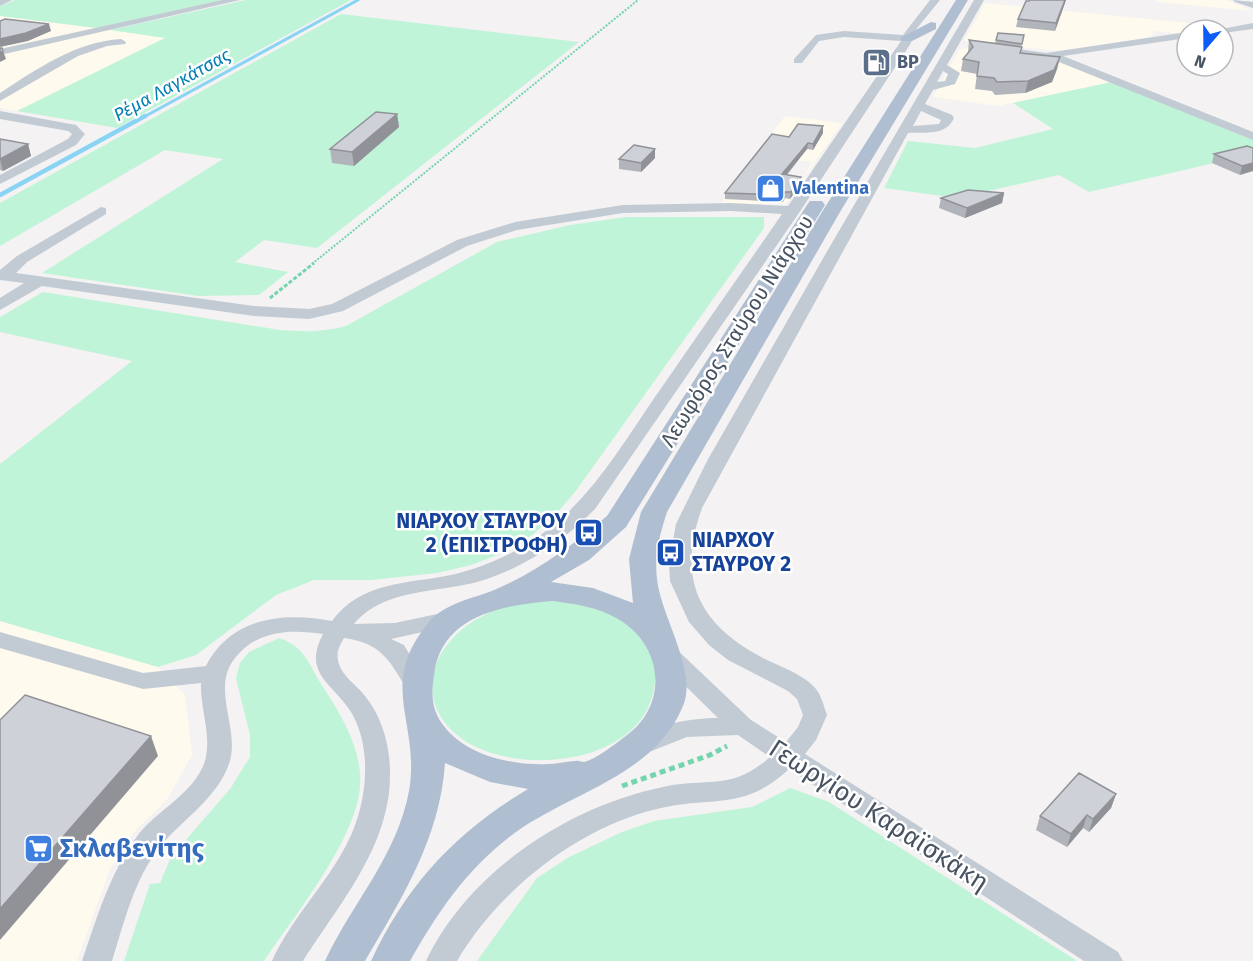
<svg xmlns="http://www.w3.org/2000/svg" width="1253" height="961" viewBox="0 0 1253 961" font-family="'Fira Sans',sans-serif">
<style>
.commercial{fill:#fefaed}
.green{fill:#bff4d8}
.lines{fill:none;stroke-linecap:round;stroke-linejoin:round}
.stream-far1{stroke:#89d4f4;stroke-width:3}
.stream{stroke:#89d4f4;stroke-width:4.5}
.path-far2{stroke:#73d5ae;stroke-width:2;stroke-dasharray:2 1.5;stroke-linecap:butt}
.path-far1{stroke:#73d5ae;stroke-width:3;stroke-dasharray:4 2;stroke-linecap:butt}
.path{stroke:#73d5ae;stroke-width:5;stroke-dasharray:6 4;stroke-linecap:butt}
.minor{fill:#c2cbd4;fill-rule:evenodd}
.major{fill:#b0bed2;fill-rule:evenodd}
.wall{fill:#b1b4ba}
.shaded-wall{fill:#909297}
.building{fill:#ced1d8;stroke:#909297;stroke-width:1.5}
.labels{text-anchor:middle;stroke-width:5;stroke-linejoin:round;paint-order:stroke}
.far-service-label{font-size:18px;font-weight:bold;fill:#4e5e75;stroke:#fff;text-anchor:start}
.far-water-label{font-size:18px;font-style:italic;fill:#017eb3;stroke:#fff}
.far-shop-label{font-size:18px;font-weight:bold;fill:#366cbe;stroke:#fff;text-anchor:start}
.street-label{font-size:21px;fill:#485362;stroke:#fff}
.transit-label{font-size:21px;font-weight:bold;fill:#164399;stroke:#fff;text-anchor:end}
.near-street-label{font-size:26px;fill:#485362;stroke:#fff}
.near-shop-label{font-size:26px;font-weight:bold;fill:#366cbe;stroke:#fff;text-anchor:start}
</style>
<rect width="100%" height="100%" fill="#f4f2f2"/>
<path class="commercial" d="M1157,0H1226L1253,11L1157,2Z
M985,3L1230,27L1187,30V33L1182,34L1153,31L1152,37L1059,51L964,41Z
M0,16L166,37L17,111L0,108Z
M966,48L1048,58L1112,82L997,106L933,97L959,50Z
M785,116L842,123L786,204H721L743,172L802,180L812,162L755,155Z
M0,621L158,667L185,695L192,755L168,798L133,833L110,869L77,961H0Z"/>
<path class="green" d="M15,0H223L96,28L0,16V6Z
M246,0H351L117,128L17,111L165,38L110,30Z
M341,14L579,42L317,248L264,240L235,262L288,272L259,295L198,296L42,273L223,159L165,150L0,246V203Z
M1112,82L1253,140V154L1089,192L1059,175L957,198L884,188L908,141L975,148L1053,129L1013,103Z
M626,217H764V228L575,492L555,515L532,535L500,554L471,565L437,573L371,580H314L276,595L196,655L158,667L0,621V464L132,361L0,332V317L43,292L280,330C304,332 323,332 346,326L497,242L570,225Z
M556,601C578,605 602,607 621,619C640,630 654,649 655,670C660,759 534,778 472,745C411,711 425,646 481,617C505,604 530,602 556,601Z
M279,638C307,647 309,667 325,690C343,718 363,752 360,787C356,839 294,917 264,961H124L150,884L160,883L171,857L230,789L250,757V735L236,678L240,663L249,652Z
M790,788L829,802L1077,961H477L537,878L569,857L622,832L654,821L752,807Z"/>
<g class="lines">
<path class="stream-far1" d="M142,118L358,0"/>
<path class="stream" d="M0,195L145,116"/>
<path class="path-far2" d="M312,264L638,0"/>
<path class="path-far1" d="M270,298L314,263"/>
<path class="path" d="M622,786L710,755L727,746"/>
<path class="minor" d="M0,0H12L0,6Z
M222,0H240L0,55V49Z
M930,0H940L914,32L911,43L801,210L595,509C564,540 530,564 487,579C443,594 386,586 354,624L395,623L451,611L459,614L462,619L459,624L391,639L404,645L426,682L422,688L414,690L406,688C389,659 380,643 344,638C340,645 336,652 338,660C340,675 356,684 365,696C382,717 390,745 390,773C391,845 340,903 303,961H272C304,893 362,857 365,774C366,754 362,730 351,712C333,683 302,674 323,634C291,629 257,630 235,658C210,689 241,729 229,764C216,800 182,819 159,848C134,880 124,923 112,961H82C97,918 110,872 138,835C157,810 195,793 205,761C212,734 200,710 201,683L143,689L0,648V632L143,673L206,666C231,617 284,612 332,621C361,581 408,584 451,575C483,568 516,553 542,534C591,499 621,446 655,397C697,336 740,275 782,214L731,211L623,213L517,230L467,246L343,311L309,319L254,316L42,286L0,310V298L24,283L0,280V270L17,256L101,207L106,208V214L27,262L16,273L254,306L309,309L332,304L457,240L515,222L623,205L731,203L788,206L901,41L844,37L819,41L802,63H794V59L816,35L844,31L903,35Z
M974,0H984L947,65L960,73L955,84L933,90L925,104L952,115L954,118C946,136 926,132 908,133L702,508C676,580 699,625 765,659C781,667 805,675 816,689C822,697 824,707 827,715L816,740L805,754L1118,952L1123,961H1084L789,769C744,811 714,796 661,808C579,826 499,890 457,961H426C468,872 569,806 663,787C709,777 731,792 770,757L738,735L687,737L644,754L635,752L632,745C643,724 696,718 718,718L656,657L652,651L656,645L664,643L672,645L751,720L786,742L798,727L803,715L797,699L788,691L728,660L709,645L689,622L670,581L669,562L676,524L707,461L829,248ZM943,71L948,74L945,81L937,82ZM921,111L941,120L939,124L913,126Z
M1233,0L1253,2V8L1235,2Z
M1253,23V29L1223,33V30H1216Z
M1187,32V38L1063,56L1253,132V140L1059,62L996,52L991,49L996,46L1046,53Z
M121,39L126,42L125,44L107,46L78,56L0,101V93C37,69 75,42 121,39Z
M0,111L76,125L85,134L76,145L0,184V175L68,139L72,134L68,131L0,119Z"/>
<path class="major" d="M956,0H968L840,212L667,512C660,534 654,555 657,579C661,617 698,671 683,706C655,775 572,792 516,832C468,867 439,910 410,961H371C407,884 456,832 528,789L490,782L445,763C440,838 402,898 365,961H325C352,903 397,856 409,791C421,722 376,686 429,622C445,603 472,599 494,590C535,573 573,545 607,516L807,205L810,201H822L825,205L626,527L589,560L551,582L593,588L633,603L629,559L641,512L822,212ZM553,601C575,604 598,607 618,619C663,645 669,704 627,735C618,742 595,760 584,762C581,762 579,760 576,761C567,761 558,764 549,764C510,766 456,754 437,715C431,702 432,689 434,675C441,615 503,605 553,601Z
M931,22L936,23V29L912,41H902L900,38Z"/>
</g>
<path class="wall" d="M1066,0L1055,31L1016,27L1018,19L1029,1Z
M1024,35L1020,53L1060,57L1057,69L1052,82L1025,93L995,95L992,91L975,89L977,74L961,71L963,59L968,53V52L969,40L995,43L996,40Z
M397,114L399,127L354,166L332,163L330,149Z
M823,133L813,150L807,149L787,175L801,183L790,199L785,198L783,202L725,199V193Z
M0,139L28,144L31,156L3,171L0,170Z
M1253,148L1240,175L1212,163L1214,154Z
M655,158L641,172L619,169V159Z
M1004,193L1002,203L965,218L939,208L941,198Z
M1116,794L1111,808L1089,832L1083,828L1067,847L1036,830L1040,816Z"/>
<path class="shaded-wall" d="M1065,0H1066L1055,31L1056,23Z
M49,24L51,31L28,41L0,47V39Z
M3,51L6,59L0,62V53Z
M1060,57L1057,69L1052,82L1025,93L1028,81Z
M397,114L399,127L354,166L352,152Z
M823,126V133L813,150V144Z
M808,143L807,149L782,180V174Z
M28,144L31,156L3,171L0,159Z
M655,149V158L641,172V163Z
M1253,163V171L1240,175L1242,166Z
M801,177V183L790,199L791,192Z
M1004,193L1002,203L965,218L967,208Z
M151,736L158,756L0,940V909Z
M1116,794L1111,808L1089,832L1093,819Z
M1087,815L1083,828L1067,847L1071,834Z"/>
<path class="building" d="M1030,0H1065L1056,23L1018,19L1026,1H1029Z
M5,19L49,24L26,33L0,39V21Z
M998,33L1024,35L1022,44L996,40Z
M969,40L1022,47L1020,53L1060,57L1054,70L1028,81L997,82L994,78L977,76L979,62L963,59L973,47Z
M0,48H2L3,51L0,53Z
M376,112L397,114L352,152L330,149Z
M798,124L823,126L813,144L808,143L782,174L801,177L791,192H785L783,195L725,193L772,134L789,137Z
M0,139L28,144L0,159Z
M634,145L655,149L641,163L619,159Z
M1247,146L1253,148V163L1242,166L1214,154Z
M968,190L1004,193L967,208L941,198Z
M25,695L151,736L0,909V720Z
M1079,773L1116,794L1093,819L1087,815L1071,834L1040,816Z"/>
<defs>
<symbol id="fuel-square" viewBox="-11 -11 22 22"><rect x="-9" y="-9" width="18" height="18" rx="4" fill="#5c6f8a" stroke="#fff"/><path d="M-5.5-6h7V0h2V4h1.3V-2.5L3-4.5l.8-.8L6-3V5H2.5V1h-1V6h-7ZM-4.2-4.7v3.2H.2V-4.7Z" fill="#fff"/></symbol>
<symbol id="shop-square" viewBox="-11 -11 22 22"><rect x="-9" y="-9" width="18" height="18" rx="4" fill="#3f7fe0" stroke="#fff"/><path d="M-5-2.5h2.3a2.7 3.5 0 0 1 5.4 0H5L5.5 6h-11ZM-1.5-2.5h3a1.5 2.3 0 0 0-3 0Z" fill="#fff"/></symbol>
<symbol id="bus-square" viewBox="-11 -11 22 22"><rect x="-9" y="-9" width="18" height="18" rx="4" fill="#1a4fb4" stroke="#fff"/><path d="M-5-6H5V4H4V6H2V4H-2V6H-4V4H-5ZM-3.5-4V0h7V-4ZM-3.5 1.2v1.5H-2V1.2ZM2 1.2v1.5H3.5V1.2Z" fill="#fff"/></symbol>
<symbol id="supermarket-square" viewBox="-11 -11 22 22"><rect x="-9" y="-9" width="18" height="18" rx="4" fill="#3f7fe0" stroke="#fff"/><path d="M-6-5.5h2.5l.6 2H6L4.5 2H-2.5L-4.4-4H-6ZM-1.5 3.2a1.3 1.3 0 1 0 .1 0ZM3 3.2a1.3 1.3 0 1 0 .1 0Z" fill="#fff"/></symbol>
</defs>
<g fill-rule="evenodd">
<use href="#fuel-square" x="860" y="46" width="33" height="33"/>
<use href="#shop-square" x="754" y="172" width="33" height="33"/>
<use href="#bus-square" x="572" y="516" width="33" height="33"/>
<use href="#bus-square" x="654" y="536" width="33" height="33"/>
<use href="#supermarket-square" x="22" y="832" width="33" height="33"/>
</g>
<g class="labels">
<g class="far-service-label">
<text x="897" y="68">BP</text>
</g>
<g class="far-water-label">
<text transform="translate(172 85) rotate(-29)" y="6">Ρέμα Λαγκάτσας</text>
</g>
<g class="far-shop-label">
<text x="792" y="194">Valentina</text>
</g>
<g class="street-label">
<text transform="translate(737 331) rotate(-58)" y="7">Λεωφόρος Σταύρου Νιάρχου</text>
</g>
<g class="transit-label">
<text x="567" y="528">ΝΙΑΡΧΟΥ ΣΤΑΥΡΟΥ<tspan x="567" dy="24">2 (ΕΠΙΣΤΡΟΦΗ)</tspan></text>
<text x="692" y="547" text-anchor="start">ΝΙΑΡΧΟΥ<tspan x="692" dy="24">ΣΤΑΥΡΟΥ 2</tspan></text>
</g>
<g class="near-street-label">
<text transform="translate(879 815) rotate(33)" y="9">Γεωργίου Καραϊσκάκη</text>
</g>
<g class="near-shop-label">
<text x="60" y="857">Σκλαβενίτης</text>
</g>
</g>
<g transform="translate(1205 48) rotate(200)"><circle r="28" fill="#ffffff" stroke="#b6bac0" stroke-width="1.5"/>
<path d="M0-4.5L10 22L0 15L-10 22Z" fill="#0c5df5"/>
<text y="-9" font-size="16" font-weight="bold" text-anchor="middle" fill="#485362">N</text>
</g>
</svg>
